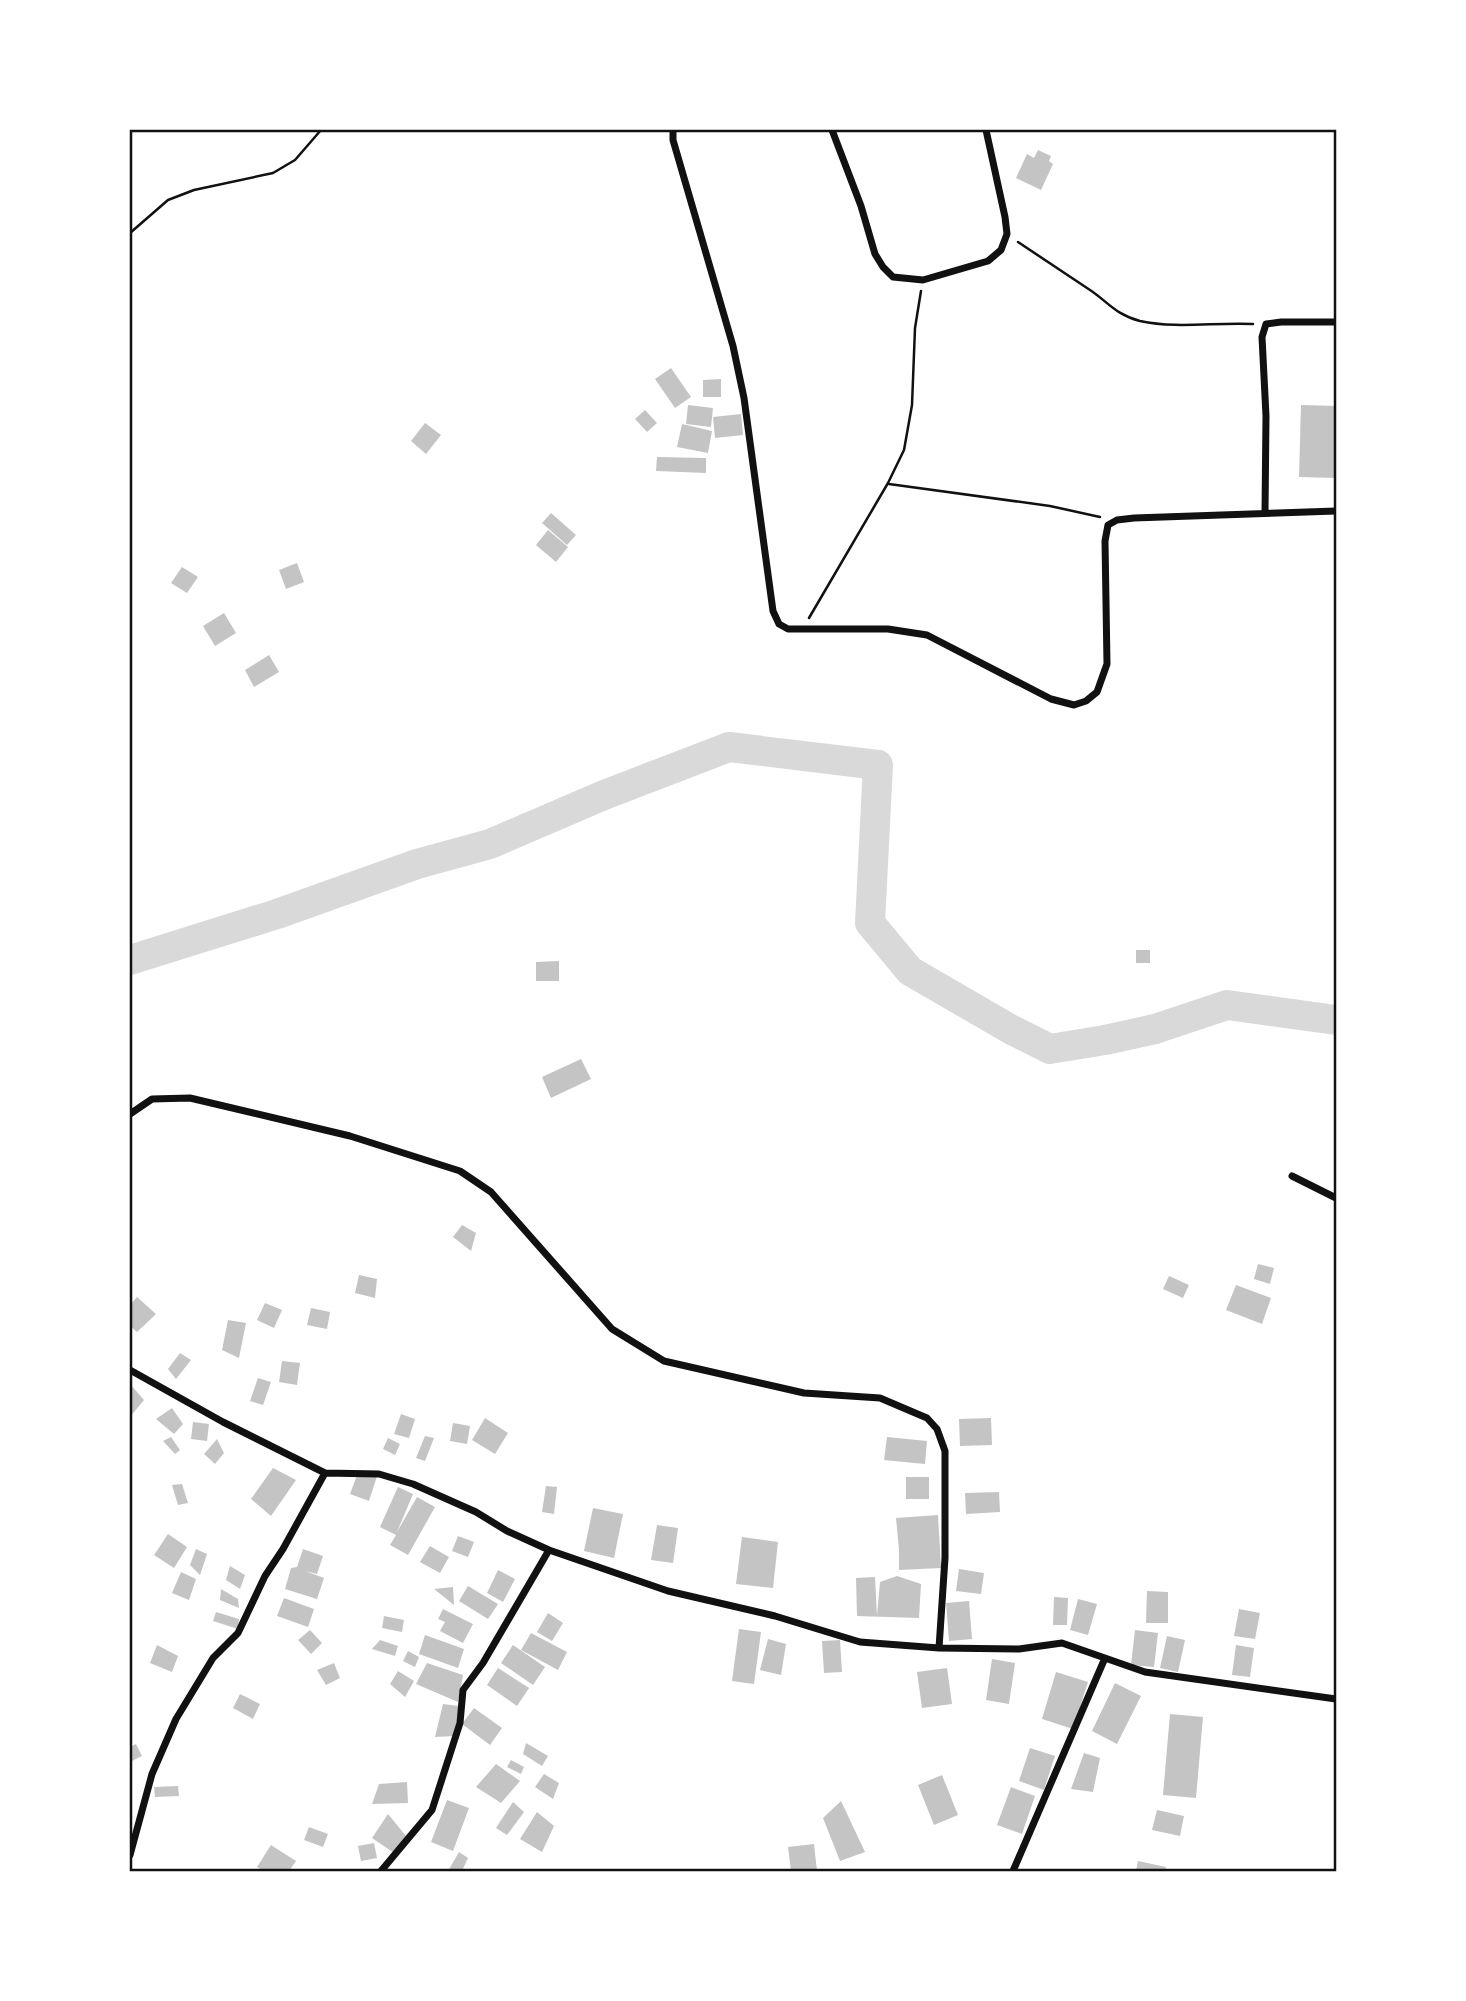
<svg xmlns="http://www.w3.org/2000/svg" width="1466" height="2001" viewBox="0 0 1466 2001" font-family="'Exo 2',sans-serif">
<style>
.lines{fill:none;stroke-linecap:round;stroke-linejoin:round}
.river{stroke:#d9d9d9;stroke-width:30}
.building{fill:#c4c4c4}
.path{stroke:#111;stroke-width:2.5}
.minor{stroke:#111;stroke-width:7}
.neatline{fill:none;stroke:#111;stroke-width:2.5}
</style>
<rect width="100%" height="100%" fill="#fff"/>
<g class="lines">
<path class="river" d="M130,960L277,914L417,864L490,844L604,795L729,747L878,765L870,923L910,971L1012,1030L1050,1049L1105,1040L1155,1029L1227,1005L1336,1020"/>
</g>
<path class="building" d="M1038,150L1051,156L1049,161L1053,164L1041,190L1016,178L1027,154L1034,158Z
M671,368L691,397L675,408L655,379Z
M721,379V397H703V380Z
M688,405L713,408L711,427L686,424Z
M1301,405L1336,406V478L1299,477Z
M645,410L657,423L647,432L635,419Z
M741,414L743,435L715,438L713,417Z
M425,423L441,435L426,454L411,441Z
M682,424L712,431L708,453L677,447Z
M657,457L706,458V473L656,471Z
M551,513L576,535L567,545L542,523Z
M548,530L568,547L556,562L536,545Z
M297,563L304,582L286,589L279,570Z
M182,567L198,577L187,593L171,583Z
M224,613L236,633L215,646L203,626Z
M269,655L279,672L254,687L245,670Z
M1136,950H1150V963H1136Z
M559,961V981H536V962Z
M581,1059L591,1079L551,1098L542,1077Z
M462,1225L476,1233L471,1251L453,1237Z
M1258,1264L1274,1268L1270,1284L1254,1279Z
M359,1275L377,1279L375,1298L355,1293Z
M1169,1276L1189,1285L1183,1298L1163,1289Z
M1236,1285L1271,1298L1262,1324L1226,1310Z
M137,1297L156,1314L137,1332L130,1326V1305Z
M265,1303L282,1310L274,1328L257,1320Z
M311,1308L330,1312L327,1329L307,1325Z
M228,1320L246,1323L239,1358L222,1350Z
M180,1353L191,1360L176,1379L168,1369Z
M282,1361L300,1363L297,1385L279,1382Z
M258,1378L271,1382L263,1405L250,1401Z
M130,1384L144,1400L130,1417Z
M172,1408L183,1424L174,1434L156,1419Z
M401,1414L415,1419L409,1438L394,1434Z
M485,1418L508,1433L495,1454L472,1440Z
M991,1418L992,1445L960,1446L959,1419Z
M193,1422L209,1424L207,1441L191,1439Z
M453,1423L470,1426L467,1444L450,1441Z
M425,1436L434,1438L425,1461L416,1458Z
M171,1437L180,1450L175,1454L163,1441Z
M887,1437L927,1441L925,1464L884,1460Z
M388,1438L400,1444L395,1455L383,1449Z
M217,1439L224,1453L215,1464L204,1454Z
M273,1468L296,1480L271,1516L251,1499Z
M359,1470L377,1476L369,1501L350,1494Z
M906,1477H929V1499H906Z
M182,1484L188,1503L178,1505L172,1485Z
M546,1486L557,1487L554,1514L542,1512Z
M398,1487L413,1494L397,1532L417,1497L435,1507L408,1555L390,1545L396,1535L380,1527Z
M999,1492L1000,1512L966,1514L965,1493Z
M593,1508L623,1514L614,1558L584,1551Z
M938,1515L941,1568L899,1570V1550L896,1518Z
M657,1525L678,1528L673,1563L651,1560Z
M168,1534L187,1547L174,1568L154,1555Z
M458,1536L474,1542L468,1557L452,1551Z
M742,1537L778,1542L773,1588L736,1584Z
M430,1546L449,1557L440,1573L420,1562Z
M196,1549L207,1554L200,1575L190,1565Z
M303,1549L323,1556L317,1574L305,1571L324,1578L317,1599L285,1589L291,1568L297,1567Z
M230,1566L245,1575L240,1589L226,1580Z
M959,1569L984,1573L981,1594L956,1591Z
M498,1570L515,1579L503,1602L487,1593Z
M181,1572L196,1579L189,1600L172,1593Z
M897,1576L921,1584L919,1618L857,1616L856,1578L875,1577L877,1616L880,1582Z
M468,1586L498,1604L488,1619L459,1601Z
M453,1587L454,1605L434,1589Z
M221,1589L238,1599L239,1608L220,1600Z
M1147,1591L1168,1592V1623H1146Z
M1054,1597L1068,1598L1067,1625H1053Z
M284,1598L314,1609L308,1627L277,1616Z
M1078,1599L1097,1604L1088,1635L1070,1630Z
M969,1601L972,1639L949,1641L946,1603Z
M443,1609L473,1624L463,1643L440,1631L445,1622L438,1619Z
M1239,1609L1260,1613L1255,1639L1234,1636Z
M216,1612L239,1619L238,1629L213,1621Z
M548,1613L563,1623L552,1641L537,1632Z
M384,1616L404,1620L402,1632L382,1628Z
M739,1629L761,1632L754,1684L732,1681Z
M310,1630L322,1643L311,1654L298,1640Z
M1135,1630L1158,1633L1154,1667L1131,1665Z
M531,1633L567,1652L558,1670L521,1650Z
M425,1635L464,1649L458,1668L419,1654Z
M1167,1636L1185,1640L1178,1672L1160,1668Z
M768,1639L786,1644L781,1675L760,1670Z
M380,1640L398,1646L395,1656L372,1649Z
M840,1640L842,1672L824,1673L822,1641Z
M157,1645L178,1656L172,1672L150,1663Z
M513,1645L545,1667L533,1685L501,1663Z
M1236,1645L1254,1648L1250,1677L1232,1675Z
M408,1651L419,1657L415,1667L403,1661Z
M992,1659L1015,1663L1009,1704L986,1700Z
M334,1663L340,1678L326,1685L317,1670Z
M427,1663L463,1675L458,1702L416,1684Z
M498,1668L529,1688L517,1706L487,1685Z
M947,1668L952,1704L922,1708L917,1672Z
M398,1671L414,1681L405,1697L390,1684Z
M1056,1672L1088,1682L1073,1729L1042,1719Z
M1115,1683L1141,1696L1117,1744L1092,1731Z
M240,1694L260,1704L253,1719L233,1708Z
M443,1704L459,1706L455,1736L435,1737Z
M474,1708L502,1728L490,1745L462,1724Z
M1170,1714L1203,1717L1196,1798L1163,1795Z
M526,1743L548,1756L542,1766L523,1754Z
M136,1744L142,1756L130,1762V1747Z
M1030,1748L1055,1756L1044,1790L1019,1781Z
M1084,1753L1100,1758L1093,1792L1071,1789Z
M511,1760L524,1767L521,1774L507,1767Z
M496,1764L520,1781L501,1803L476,1787Z
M544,1774L559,1783L553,1799L535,1787Z
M942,1775L958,1815L934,1825L918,1785Z
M407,1782L408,1803L372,1804L379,1784Z
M178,1786L179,1796L155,1797L154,1787Z
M1011,1787L1035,1796L1022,1834L997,1825Z
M447,1800L469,1808L453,1851L431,1842Z
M841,1801L865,1852L840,1861L823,1818Z
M513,1802L524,1812L507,1835L496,1828Z
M1157,1810L1184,1816L1180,1836L1152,1830Z
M537,1812L554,1826L542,1852L520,1839Z
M388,1814L406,1836L394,1853L372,1838Z
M309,1827L328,1834L323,1847L304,1840Z
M374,1843L377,1858L361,1861L358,1846Z
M814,1844L817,1871H791L788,1847Z
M271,1845L296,1861L289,1871H264L257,1867Z
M459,1852L468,1858L462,1871H448Z
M1138,1861L1166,1867L1165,1871H1136Z"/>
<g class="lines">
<path class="path" d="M130,233L168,200L194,190L273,173L295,160L321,130
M1018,242C1042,258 1066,274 1090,290C1108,302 1116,315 1140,321C1177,329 1215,322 1253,324
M889,484L1050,506L1100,517
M809,618L888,483L904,450L912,405L915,328L921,291"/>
<path class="minor" d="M673,130V140L733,346L744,398L773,611L779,624L788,629H888L927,635L1051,699L1074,705L1086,701L1097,692L1107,664L1105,541L1108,525L1117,520L1134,518L1336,511
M832,130L861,206L875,254L883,267L893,277L923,280L988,261L1001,250L1007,234L1005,217L986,130
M1265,513L1266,416L1262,337L1266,324L1281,322H1336
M130,1114L152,1099L190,1098L350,1136L460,1171L491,1192L612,1329L664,1361L804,1393L880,1398L927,1418L937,1429L945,1451V1558L939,1648
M1292,1176L1336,1198
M130,1370L223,1422L325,1473L379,1474L413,1484L476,1512L507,1531L549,1550L668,1591L775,1616L860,1642L939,1648L1019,1649L1062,1643L1145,1672L1336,1699
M130,1855L152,1774L176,1719L213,1658L238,1633L265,1576L283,1549L325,1473
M381,1871L432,1810L460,1723L463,1690L483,1663L549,1550
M1013,1871L1105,1658"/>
</g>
<rect width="1466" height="2001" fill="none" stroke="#ffffff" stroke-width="262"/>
<rect x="131" y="131" width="1204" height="1739" class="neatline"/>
</svg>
